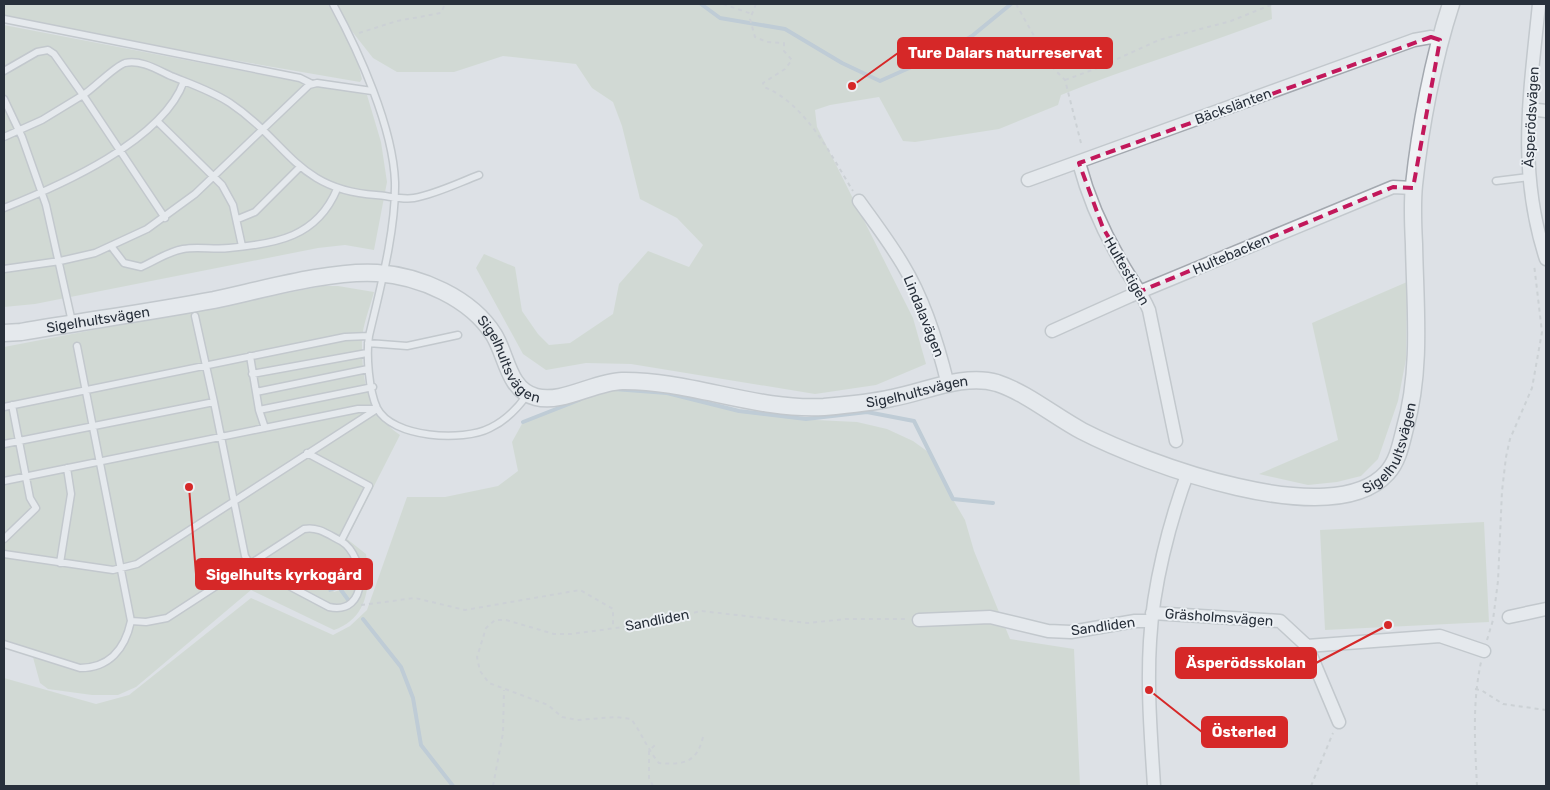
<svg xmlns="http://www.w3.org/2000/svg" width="1550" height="790" viewBox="0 0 1550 790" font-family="Rubik,sans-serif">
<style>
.green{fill:#c4cfbf;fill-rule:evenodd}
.water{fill:#9bb1c3}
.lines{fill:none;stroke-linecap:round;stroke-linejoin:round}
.stream{stroke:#9bb1c3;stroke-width:4}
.service-casing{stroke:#a3a8af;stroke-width:9}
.minor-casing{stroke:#a3a8af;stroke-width:15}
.tertiary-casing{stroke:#a3a8af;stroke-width:19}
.path{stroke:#b8bcc1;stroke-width:2;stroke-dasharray:4 4;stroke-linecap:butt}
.service{stroke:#f0f2f5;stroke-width:6}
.minor{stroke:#f0f2f5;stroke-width:12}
.tertiary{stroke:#f0f2f5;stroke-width:16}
.marked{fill:none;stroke:#c2185b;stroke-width:4;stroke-dasharray:10 6;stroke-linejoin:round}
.labels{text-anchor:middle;stroke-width:4;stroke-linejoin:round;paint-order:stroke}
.street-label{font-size:14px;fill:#28303b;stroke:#ecf0f4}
.leader{fill:none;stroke:#d62828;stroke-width:2}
.callout-dot{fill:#d62828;stroke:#ecf0f4;stroke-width:2}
.callout{fill:#d62828;stroke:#d62828;stroke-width:2}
.callout-label{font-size:15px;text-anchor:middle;font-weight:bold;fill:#fff}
</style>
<rect width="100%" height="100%" fill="#dde1e6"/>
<path class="green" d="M4,4H328L356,56L362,79L360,82L354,81L164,48L4,15Z
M338,4H1271L1272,19C1202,46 1130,67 1061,95L1058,105L999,129L915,142L903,141L879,97L830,105L815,110L817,127L913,318L926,364L876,385L815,394L631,364L586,363L546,370L523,354L476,268L484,254L515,267L522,311L538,334L549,345L570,343L613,314L619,284L648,251L689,267L703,245L677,218L640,199L622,126L613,102L592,88L576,64L503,56L454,72H397L373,58L343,20Z
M4,25L367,95L381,142L387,182L374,250L345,245L318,248L35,304L4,307Z
M1407,282L1406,359L1398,401L1378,459L1361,476L1337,482L1308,485L1259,474L1338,440L1312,323Z
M323,286H338L374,292C370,308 361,328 362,345C362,382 368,413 400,435L347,539L366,554C371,586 368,618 334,630L251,590L136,687L118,695H92L48,689L40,683L31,650L4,640V347ZM336,569L349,575L354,585L334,592L325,579Z
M617,386L651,389L725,409L816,420L857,422L887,429L913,441L931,454L945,486L965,520L974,551L1010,639L1074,649L1080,786H4V678L96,704L129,695L251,598L333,635L350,626L367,610L407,497H445L498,486L518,471L512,442L523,422L593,393Z
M1484,522L1489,622L1325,630L1320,530Z"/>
<path class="water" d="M336,569L354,579V585L329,592L325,579Z"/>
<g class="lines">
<path class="stream" d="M701,4L720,18L785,29L842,63L880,81L945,52L972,36L1011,4
M614,389L667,393L739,411L806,419L867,412L914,421L953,499L993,503
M523,422L579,400
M341,590L349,601
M363,619L401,667L413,698L421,745L453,786"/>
<defs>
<path id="service" d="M333,4C359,52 393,127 395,182C396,230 380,289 369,336
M4,19L300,78L312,84
M4,71L37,52L48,50L54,54L83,95L42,120L4,137
M4,99L22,137L46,205L72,322
M157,121L222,185L233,205L242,246
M1496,181L1529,177
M4,208C59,186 163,141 184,81
M165,218L83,95C94,88 115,66 125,63C140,59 158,70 171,76C191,84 212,91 230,103C288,142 297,190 376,195C389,196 402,200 414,198C436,194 458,183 479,175
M238,219L255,212L300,167
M111,246L124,263L141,267C155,261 167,252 183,249C198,246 214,250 229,248C276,244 317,237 337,189
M4,269L60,261L95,253L147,229L195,194L309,85L317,83L372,91
M368,343L407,346L458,335
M77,346L131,621L146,622L167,618L304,529C318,526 329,535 341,541
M250,356L259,410L265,428
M252,374L367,353
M256,392L368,369
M214,402L245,556L250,564L259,570L329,607C369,616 367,557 341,541L369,486L307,453
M4,407L345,337L369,336C366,355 369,391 377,408C392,438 463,442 490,428C505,421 517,409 527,395
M259,410L373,387
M4,444L214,402L195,316
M4,481L358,409H376
M4,539L36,508L30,498L12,405
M4,554L113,570L137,564L377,409
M60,563L71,494L67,468
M4,644L80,668C109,668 125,649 131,621"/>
<path id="minor" d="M1539,4C1530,94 1517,170 1546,259
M1529,109L1546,111
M1079,163C1088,197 1102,229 1120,260C1129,277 1141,291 1149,310L1176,441
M1028,180L1414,40L1431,37L1440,40
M859,201C874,222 890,243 903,265C925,301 938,344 948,385
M1052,331L1130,296L1393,187L1413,188
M1152,613L1280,621L1307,646L1440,636L1484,651
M1509,617L1546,609
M919,620L990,617L1048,631L1071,632L1135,621H1151
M1307,646L1339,722
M1154,786C1151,738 1147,689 1150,641C1153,586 1169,523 1188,472"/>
<g id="tertiary">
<path id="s1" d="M4,333L21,332C85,321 150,312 214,300C261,290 331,270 377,273C420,276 471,298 494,335C507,356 508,390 536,397C562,404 594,382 622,381C690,380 756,411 824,407C847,405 870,403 892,398C925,392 964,373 997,383C1027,393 1054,416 1082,431C1144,463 1332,534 1387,473C1398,461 1401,444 1405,428C1422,369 1415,305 1414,244C1413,225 1412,205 1414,185C1420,128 1433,59 1451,4"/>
</g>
</defs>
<use href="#service" class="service-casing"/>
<use href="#minor" class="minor-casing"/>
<use href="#tertiary" class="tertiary-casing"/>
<path class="path" d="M723,4L752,14
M756,4L750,19L755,37L767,42L784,43V51L792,60L785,69L763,83L764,87C805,103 831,155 853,191
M1016,4L1051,66L1065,80L1082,147
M359,33L397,21L441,13L445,4
M1065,80L1095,69L1159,40L1231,21L1273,4
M361,605L415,598L465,610L580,590L613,609V628
M1487,640L1493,620L1498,581L1502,491L1506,457L1510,439L1532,388L1542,332L1534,264
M1475,689L1481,690L1503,704L1546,710
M703,737C697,763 683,765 659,763C647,749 642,733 631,719L616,717L577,720L562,717L548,705L489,683L480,671L477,657L486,628L495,620H506L554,634H571L646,624L701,611L808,623L846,619H906
M493,786L503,733L504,690
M653,786L649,778V751L656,744
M1311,786L1333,733
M1477,786C1475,744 1472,704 1481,662"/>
<use href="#service" class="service"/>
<use href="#minor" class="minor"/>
<use href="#tertiary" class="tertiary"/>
</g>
<path d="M0 0H1550V790H0ZM1431,37L1440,40L1413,188L1393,187L1141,291L1103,228L1079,163Z" fill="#dde1e6" fill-opacity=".55" fill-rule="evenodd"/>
<path class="marked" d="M1431,37L1440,40L1413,188L1393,187L1141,291L1103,228L1079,163Z"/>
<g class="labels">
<g class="street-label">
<text transform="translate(1233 106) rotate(-20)" y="5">Bäckslänten</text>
<text transform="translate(1531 117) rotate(-87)" y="5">Äsperödsvägen</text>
<text transform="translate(1231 254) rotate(-23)" y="5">Hultebacken</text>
<text transform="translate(1127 271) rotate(60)" y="5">Hultestigen</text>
<text transform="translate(924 316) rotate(68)" y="5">Lindalavägen</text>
<text dy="5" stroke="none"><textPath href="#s1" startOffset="95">Sigelhultsvägen</textPath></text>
<text dy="5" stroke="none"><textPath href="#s1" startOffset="545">Sigelhultsvägen</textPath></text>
<text dy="5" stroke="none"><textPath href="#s1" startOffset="980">Sigelhultsvägen</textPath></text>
<text dy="5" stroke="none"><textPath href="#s1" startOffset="1504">Sigelhultsvägen</textPath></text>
<text transform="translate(1219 617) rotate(4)" y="5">Gräsholmsvägen</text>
<text transform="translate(657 620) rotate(-11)" y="5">Sandliden</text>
<text transform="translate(1103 626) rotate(-8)" y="5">Sandliden</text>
</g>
</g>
<path class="leader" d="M852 86L898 53M189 487L196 574M1388 625L1316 663M1149 690L1202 732"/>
<g class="callout-dot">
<circle cx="852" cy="86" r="5"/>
<circle cx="189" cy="487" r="5"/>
<circle cx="1388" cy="625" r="5"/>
<circle cx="1149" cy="690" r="5"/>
</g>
<g class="callout">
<rect x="898" y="38" width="214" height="30" rx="5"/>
<rect x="196" y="559" width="176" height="30" rx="5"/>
<rect x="1176" y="648" width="140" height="30" rx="5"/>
<rect x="1202" y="717" width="85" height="30" rx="5"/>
</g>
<g class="callout-label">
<text x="1005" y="58">Ture Dalars naturreservat</text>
<text x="284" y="580">Sigelhults kyrkogård</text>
<text x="1246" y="668">Äsperödsskolan</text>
<text x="1244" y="737">Österled</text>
</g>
<rect width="1550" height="790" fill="none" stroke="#28303b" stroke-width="10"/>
</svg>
